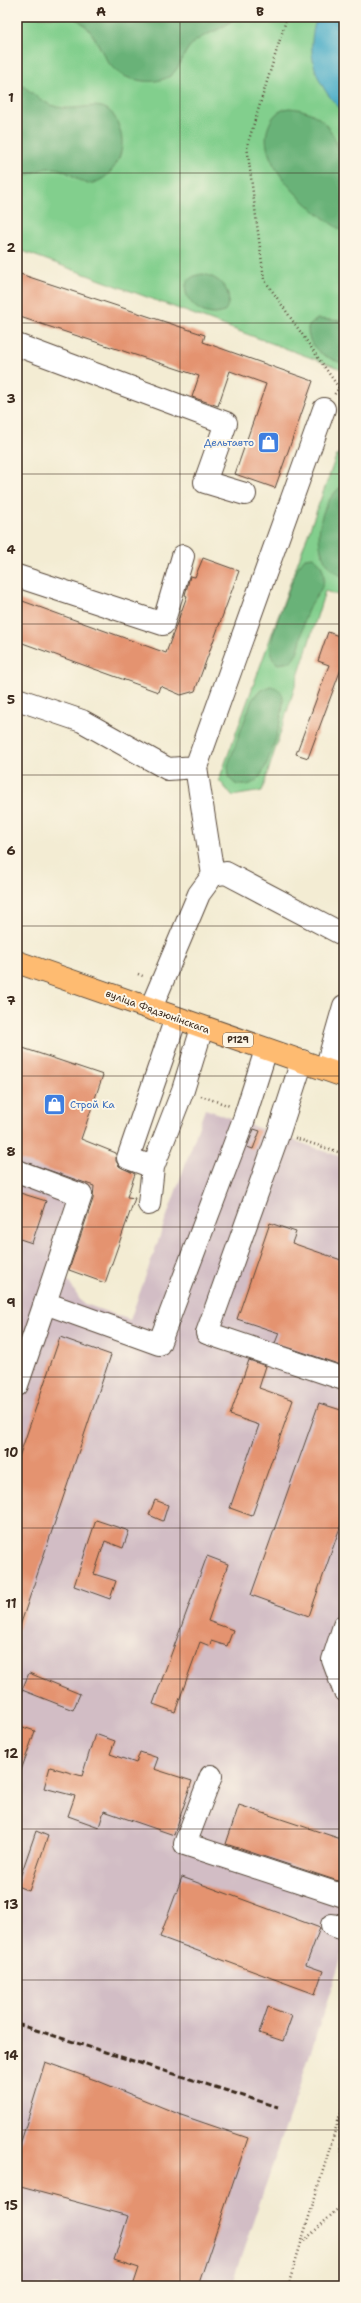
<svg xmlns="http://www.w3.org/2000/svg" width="361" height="2303" viewBox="0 0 361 2303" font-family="'Shantell Sans',sans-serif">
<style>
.industrial{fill:#d2bdc5}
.green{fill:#82cf8d;stroke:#5e7c56}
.forest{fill:#69b278;stroke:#526e4b}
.water{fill:#47acc7;stroke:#416b72}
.building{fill:#e49370}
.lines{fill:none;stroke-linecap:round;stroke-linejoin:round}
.minor-casing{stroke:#574739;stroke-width:24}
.major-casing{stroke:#574739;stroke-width:24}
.path{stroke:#574739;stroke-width:2.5;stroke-dasharray:1 3;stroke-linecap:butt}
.minor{stroke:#fff;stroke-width:22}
.major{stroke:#febb71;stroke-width:22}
.rail{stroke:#3b2a1e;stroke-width:3;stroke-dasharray:6 3;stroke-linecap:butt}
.grid{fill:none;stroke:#3b2a1e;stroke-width:1;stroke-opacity:0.55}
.labels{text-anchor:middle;stroke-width:4;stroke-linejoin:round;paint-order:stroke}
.shield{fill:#fcf5e5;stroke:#75675a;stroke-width:1}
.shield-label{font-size:9px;font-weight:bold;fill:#3b2a1e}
.shop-label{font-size:10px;fill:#366cbe;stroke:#fcf5e5;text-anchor:end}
.street-label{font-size:10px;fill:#3b2a1e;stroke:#fcf5e5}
.neatline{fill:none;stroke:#3b2a1e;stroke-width:1.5}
.grid-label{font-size:13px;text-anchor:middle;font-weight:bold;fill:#3b2a1e}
</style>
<rect width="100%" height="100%" fill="#fcf5e5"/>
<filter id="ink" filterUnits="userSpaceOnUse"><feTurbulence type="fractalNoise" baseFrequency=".025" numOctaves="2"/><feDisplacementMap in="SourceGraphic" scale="8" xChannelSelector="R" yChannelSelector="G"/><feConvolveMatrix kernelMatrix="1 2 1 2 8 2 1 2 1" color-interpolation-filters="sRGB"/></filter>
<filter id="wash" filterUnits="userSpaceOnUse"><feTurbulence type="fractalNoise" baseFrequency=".012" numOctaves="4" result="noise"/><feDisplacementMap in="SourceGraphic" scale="16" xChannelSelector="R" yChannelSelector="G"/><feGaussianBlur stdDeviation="0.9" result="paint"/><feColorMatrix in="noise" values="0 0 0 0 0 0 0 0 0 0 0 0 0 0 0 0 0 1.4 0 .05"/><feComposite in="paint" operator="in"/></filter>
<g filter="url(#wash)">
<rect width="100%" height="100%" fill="#f3ecd3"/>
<path class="industrial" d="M205,1109L344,1158V1950L296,2097L231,2286H17V1159L94,1186L65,1276L82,1303L130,1320Z"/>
<path class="green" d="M17,17H344V370L17,249Z
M337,454L344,456V597L325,591L262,791L232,796L219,780Z"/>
<path class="forest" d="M73,17H235C224,31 205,32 192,44C182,54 181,68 170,76C162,81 152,82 143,81C95,76 108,35 73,17Z
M17,80C27,89 39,100 51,105C80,117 108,88 120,130C124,142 122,155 115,166C108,176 101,182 88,184C75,180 65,167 51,168C38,168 29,177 17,177Z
M289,108C352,112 344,187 344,232C316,215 255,166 268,128C272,116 278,110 289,108Z
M203,274C220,277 237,294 224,312C195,324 166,278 203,274Z
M317,319L344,321V364C326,357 307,350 308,327Z
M344,485V577C307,563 315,502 344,485Z
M313,557C320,561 324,569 324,578C324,590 312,600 307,612C300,629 304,647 291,662L278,664C274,661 272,659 271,654C268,636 291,586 298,567L305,558Z
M270,686C275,687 280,689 282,694C288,707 268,769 258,779C254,783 247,786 241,785C235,785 232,782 229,777L228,765L252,700L258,692Z"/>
<path class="water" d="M317,17H344V112C316,87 304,54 317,17Z"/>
<g id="blocks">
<path class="building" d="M17,273L205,335L203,342L313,381L275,488L235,474L266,384L230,371L218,406L192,397L199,376L17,316Z
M203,558L239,571L195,691L181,695L160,686L158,692L17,641V599L166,653L187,596L185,595L190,576L195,577Z
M328,632L344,638V670L341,669L308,758L296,754L329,665L318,661Z
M17,1046L103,1075L81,1139L116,1153V1161L119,1166L135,1174L127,1197L135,1198L105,1283L69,1270L93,1199L94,1186L17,1159Z
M254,1129L260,1131L253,1149L247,1147Z
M17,1192L46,1201L32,1243L17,1238Z
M270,1223L296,1232L292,1243L344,1261V1357L341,1365L275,1343L279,1333L237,1319Z
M60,1337L111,1355L19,1629H17V1463Z
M249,1360L266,1366L259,1388L293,1400L252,1516L230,1508L259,1425L230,1415Z
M319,1403L344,1411V1516L309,1616L251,1595Z
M155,1500L168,1505L163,1521L149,1515Z
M96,1520L129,1531L123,1548L105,1541L94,1574L116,1581L110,1599L74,1586Z
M207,1556L228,1564L208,1621L233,1630L227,1646L211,1641L210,1646L200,1642L175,1712L153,1704Z
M29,1673L80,1694L73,1710L22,1690Z
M17,1725L35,1731L19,1776H17Z
M95,1734L115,1741L110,1754L136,1763L140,1752L158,1758L154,1769L192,1781L174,1835L104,1811L99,1827L68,1816L75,1796L44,1788L50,1767L82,1776Z
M239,1805L344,1840V1883L226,1844Z
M36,1831L48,1836L29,1891L17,1886Z
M182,1877L320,1928L306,1965L323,1971L315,1994L160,1937Z
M268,2007L292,2016L283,2041L259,2033Z
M45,2062L98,2081L181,2115L248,2138L198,2286H133L139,2268L114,2260L128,2216L17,2186V2155Z"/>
</g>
</g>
<g filter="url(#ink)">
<use href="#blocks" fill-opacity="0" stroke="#574739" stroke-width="1"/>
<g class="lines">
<defs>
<path id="minor" d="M17,345L226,423L205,482L245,494
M17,576L163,624L183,556
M17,699L82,721L168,769L196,767
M213,875L196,767L324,409
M151,1008L199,894L213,875L226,873L344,935
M302,1061L279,1132L207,1333L344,1379
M326,1069L344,1006
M153,1167L183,1090L202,1028
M17,1171L81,1195L45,1303L159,1344L244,1119L266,1050
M149,1204L153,1167L128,1158L176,1018
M17,1385L45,1303
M344,1626L333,1660L344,1690
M211,1776L185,1844L344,1896
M332,1925L344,1929"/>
<path id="major" d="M17,962L344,1076"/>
</defs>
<use href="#minor" class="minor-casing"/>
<use href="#major" class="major-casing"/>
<path class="path" d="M287,17L247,146L264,279L339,388L334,395
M138,974L145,977
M201,1096L230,1106
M295,1138L344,1154
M344,2120L338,2118L344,2169
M304,2241L344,2203
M288,2286L344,2101"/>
<use href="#minor" class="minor"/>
<use href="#major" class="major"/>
<path class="rail" d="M17,2024L278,2107"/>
</g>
</g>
<path class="grid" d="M180,17V2286M17,173H344M17,323H344M17,474H344M17,624H344M17,775H344M17,926H344M17,1076H344M17,1227H344M17,1377H344M17,1528H344M17,1679H344M17,1829H344M17,1980H344M17,2130H344"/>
<defs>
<symbol id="shop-square" viewBox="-11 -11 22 22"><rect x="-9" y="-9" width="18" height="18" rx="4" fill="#3f7fe0" stroke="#fcf5e5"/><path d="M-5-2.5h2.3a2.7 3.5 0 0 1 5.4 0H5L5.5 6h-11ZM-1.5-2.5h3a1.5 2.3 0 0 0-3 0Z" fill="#fff"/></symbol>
</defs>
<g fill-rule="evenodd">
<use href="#shop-square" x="256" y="430" width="25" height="25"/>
<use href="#shop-square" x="42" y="1092" width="25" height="25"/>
</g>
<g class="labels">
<rect class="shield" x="223" y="1033" width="30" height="14" rx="3"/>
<g class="shield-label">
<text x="238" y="1043">Р129</text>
</g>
<g class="shop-label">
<text x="254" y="446">Дельтавто</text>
<text x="70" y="1108" text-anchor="start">Строй Ка</text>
</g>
<g class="street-label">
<text transform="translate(158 1011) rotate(20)" y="4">вуліца Фядзюнінскага</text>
</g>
</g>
<rect width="361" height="2303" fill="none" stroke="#fcf5e5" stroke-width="44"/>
<rect x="22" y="22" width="317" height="2259" class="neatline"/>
<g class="grid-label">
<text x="101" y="16">A</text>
<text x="260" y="16">B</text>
<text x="11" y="102">1</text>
<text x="11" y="252">2</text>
<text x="11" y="403">3</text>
<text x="11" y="554">4</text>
<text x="11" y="704">5</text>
<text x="11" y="855">6</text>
<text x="11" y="1005">7</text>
<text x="11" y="1156">8</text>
<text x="11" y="1307">9</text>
<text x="11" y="1457">10</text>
<text x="11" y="1608">11</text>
<text x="11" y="1758">12</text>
<text x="11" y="1909">13</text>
<text x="11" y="2060">14</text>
<text x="11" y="2210">15</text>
</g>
</svg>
